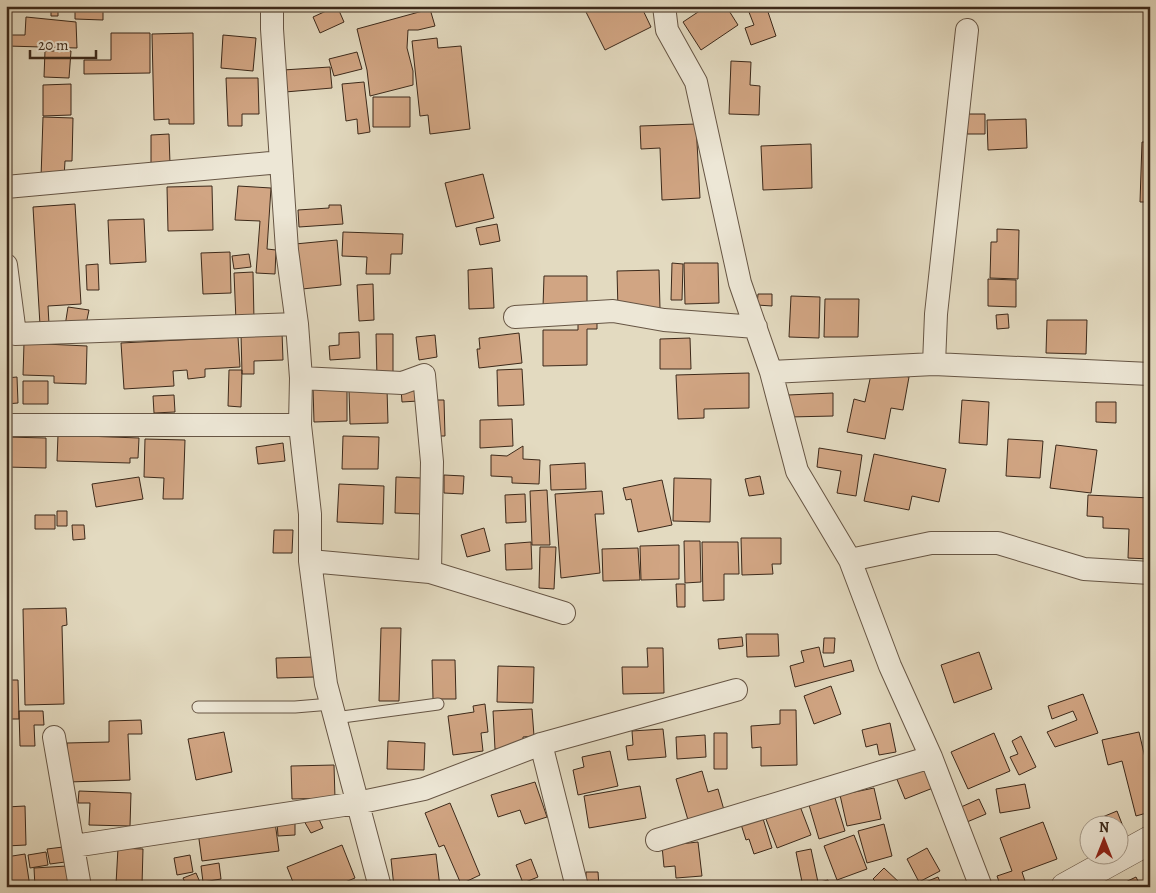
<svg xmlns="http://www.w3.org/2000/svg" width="1156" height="893" viewBox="0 0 1156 893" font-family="Alegreya,serif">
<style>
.building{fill:#d1a583;stroke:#3c291a}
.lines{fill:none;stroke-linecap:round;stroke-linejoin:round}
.service-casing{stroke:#654;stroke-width:13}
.minor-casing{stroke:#654;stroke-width:24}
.tertiary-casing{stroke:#654;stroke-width:29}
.service{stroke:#ede7d6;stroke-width:11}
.minor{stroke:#ede7d6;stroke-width:22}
.tertiary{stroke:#ede7d6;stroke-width:28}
</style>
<rect width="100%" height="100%" fill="#e3dac0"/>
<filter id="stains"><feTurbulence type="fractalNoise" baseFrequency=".004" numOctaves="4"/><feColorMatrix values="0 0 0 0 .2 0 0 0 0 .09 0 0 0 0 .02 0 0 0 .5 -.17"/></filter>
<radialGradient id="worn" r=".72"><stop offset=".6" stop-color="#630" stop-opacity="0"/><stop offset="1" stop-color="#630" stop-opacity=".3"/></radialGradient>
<path class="building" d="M51,6H71V8H58V16H51Z
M75,6H103V20L75,19Z
M109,6H129V10L109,9Z
M235,6H261V9H235Z
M337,6L344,22L320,33L313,17Z
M583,6H641L651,27L605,50Z
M707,6H726L738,25L701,50L683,22Z
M750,6H766L776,36L751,45L745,28L754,25L747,7Z
M430,9L435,26L418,30H408L407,48L413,71V85L370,96L367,70L357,29Z
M26,17L76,22L77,48L7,46L6,68V35H25Z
M111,33H150V73L84,74V60H111Z
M193,33L194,124H169V119L154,120L152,34Z
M223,35L256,38L253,71L221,68Z
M437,38L438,48L461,46L470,129L430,134L428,115L420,116L412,41Z
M45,51H71L69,78L44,77Z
M357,52L362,69L334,76L329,59Z
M731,61L751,62L750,85L760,86L759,115L729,114Z
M330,67L332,88L285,92L283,70Z
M226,78H258L259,114H242V126H228Z
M364,82L370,132L358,134L357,119L346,121L342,84Z
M71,84V115L43,116V85Z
M373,97H410V127H373Z
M968,114H985V134H967Z
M43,117L73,118L72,161H65L64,178H41Z
M1026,119L1027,148L988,150L987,120Z
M696,124L700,198L662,200L660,148L641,149L640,126Z
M169,134L170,164H151V135Z
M1142,142H1150V202H1140Z
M811,144L812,188L763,190L761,146Z
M483,174L494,218L456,227L445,183Z
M212,186L213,230L168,231L167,187Z
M238,186L271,188L267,249L276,250L275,274L256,273L260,221L235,220Z
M75,204L81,304L48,306L49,324L40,325L33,207Z
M329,205H341L343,224L299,227L298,210L329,208Z
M144,219L146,262L110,264L108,220Z
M497,224L500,241L480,245L476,228Z
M997,229L1019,230L1018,279L990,278L991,242H997Z
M343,232L403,234L402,254H391L390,274H366L367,257L342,256Z
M337,240L341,285L302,289L295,244Z
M230,252L231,293L203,294L201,253Z
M249,254L251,267L234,269L232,256Z
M672,263L683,264L682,300H671Z
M684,263H718L719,303L685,304Z
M98,264L99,290H87L86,265Z
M492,268L494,308L469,309L468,270Z
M659,270L660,309L618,310L617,271Z
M253,272L254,320L236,321L234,273Z
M544,276H587V308L543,307Z
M988,279L1016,280V307L988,306Z
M373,284L374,320L359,321L357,285Z
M758,294H772V306L757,305Z
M791,296L820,297L819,338L789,337Z
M825,299H859L858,337H824Z
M68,307L89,310L85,329L65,326Z
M1008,314L1009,328L997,329L996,315Z
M1047,320H1087L1086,354L1046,353Z
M578,321H597V329H587V365L543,366V330H578Z
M282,332L283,360L254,361V374H242L241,334Z
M359,332L360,358L330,360L329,346L339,345V333Z
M519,333L522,363L479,368L477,349H480L479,338Z
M376,334H393V379H377Z
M435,335L437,357L419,360L416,337Z
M238,337L240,367L205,369V377L188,379L187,370L173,371L174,386L124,389L121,343Z
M690,338L691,369H660V339Z
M24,343L87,346L86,384L54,383V376L23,375Z
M522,369L524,405L498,406L497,370Z
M229,370H242L241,407L228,406Z
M872,370L909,377L903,410L891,408L885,439L847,432L854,399L865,402Z
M749,373V408L704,409V418L678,419L676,375Z
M17,377L18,403L6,404V378Z
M23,381H48V404H23Z
M347,387V421L314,422L313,388Z
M417,387L418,401L402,402L401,389Z
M387,389L388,423L350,424L349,390Z
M833,393V416L789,417L788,395Z
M174,395L175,412L154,413L153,396Z
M434,400H444L445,436H435Z
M962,400L989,402L987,445L959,443Z
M1096,402H1116V423L1096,422Z
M512,419L513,446L480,448V420Z
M58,435L139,438L138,458H130V463L57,461Z
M343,436L379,437L378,469H342Z
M6,437L46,438V468L6,467Z
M145,439L185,440L183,499H163L164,478L144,477Z
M1008,439L1043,441L1040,478L1006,476Z
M283,443L285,461L258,464L256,447Z
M1056,445L1097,450L1091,493L1050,488Z
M523,446V459L540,460L539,484L512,483V477L491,476V455L507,456Z
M819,448L862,455L856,496L837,493L841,471L817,467Z
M874,454L946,469L939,502L912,496L909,510L864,501Z
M585,463L586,489L551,490L550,465Z
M444,475L464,476L463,494L444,493Z
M760,476L764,494L749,496L745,479Z
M139,477L143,499L96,507L92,484Z
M396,477L422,478L421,514L395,513Z
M674,478L711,479L710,522L673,521Z
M662,480L672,525L638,532L631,499L626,500L623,488Z
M339,484L384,486L383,524L337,522Z
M547,490L550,545H532L530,491Z
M602,491L604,514H595L600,573L561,578L555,494Z
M525,494L526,522L506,523L505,495Z
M1088,495L1150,498V559L1128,558L1129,529L1103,528V517L1087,516Z
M57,511H67V526H57Z
M35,515H55V529H35Z
M72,525H84L85,539L73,540Z
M484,528L490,551L467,557L461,535Z
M274,530H293L292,553H273Z
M741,538H781V564H772L773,574L742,575Z
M6,540L9,557L6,558Z
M684,541H700L701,582L685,583Z
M531,542L532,569L506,570L505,544Z
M702,542H738L739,574H724V600L703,601Z
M679,545V579L641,580L640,546Z
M540,547H556L554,589L539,588Z
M638,548L640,580L603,581L602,549Z
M676,584H685V607H677Z
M66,608L67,625L62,626L64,704L25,705L23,609Z
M381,628H401L399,701H379Z
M746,634H778L779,656L747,657Z
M742,637L743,646L719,649L718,639Z
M824,638H835L834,653H823Z
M819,647L824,667L851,660L854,671L795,687L790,666L804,662L801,651Z
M647,648H663L664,693L623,694L622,667H648Z
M979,652L992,689L954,703L941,665Z
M315,657V677L277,678L276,658Z
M432,660H455L456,699H433Z
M498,666L534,667L533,703L497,702Z
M6,680H18L19,719H6Z
M831,686L841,714L814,724L804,696Z
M1083,694L1098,733L1055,747L1047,732L1077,720L1073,711L1052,719L1048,706Z
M485,704L488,732L481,733L483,751L453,755L448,716L474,712L473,706Z
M532,709L534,736L523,737V747L495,749L493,711Z
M780,710H796L797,765L761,766V747L752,748L751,726L780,724Z
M19,711H43L44,725H34L35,746H20Z
M141,720L142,734H128L130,780L68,782L67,743L109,742V721Z
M890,723L896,752L879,755L877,744L866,747L862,730Z
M663,729L666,757L628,760L626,746L633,745L632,731Z
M224,732L232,772L196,780L188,739Z
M1139,732L1146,762L1150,761V812L1136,816L1122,761L1108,765L1102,740Z
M714,733H727V769H714Z
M994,733L1010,771L968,789L951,752Z
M705,735L706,757L677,759L676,737Z
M1021,736L1036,767L1019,775L1010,757L1018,754L1012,741Z
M388,741L425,743L424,770L387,769Z
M610,751L618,786L578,795L573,770L584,767L582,757Z
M334,765L335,798L292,799L291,766Z
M924,766L933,788L905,799L896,777Z
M702,771L708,792L718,789L724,810L688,820L676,779Z
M535,782L547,817L525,824L520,810L498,817L491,795Z
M1025,784L1030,808L1000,813L996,789Z
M640,786L646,818L589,828L584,796Z
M874,788L881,819L847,826L840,795Z
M79,791L131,793L130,826L89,825L90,803H78Z
M835,798L845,831L819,839L809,805Z
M979,799L986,814L967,822L961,807Z
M798,801L811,835L777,848L764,814Z
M450,803L480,875L461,884L444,845L439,847L425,813Z
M25,806L26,845L6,846V807Z
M1117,811L1124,829L1118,831V826H1103L1100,818Z
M761,812L772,848L754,854L749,839L746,840L739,818Z
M317,815L323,828L311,833L304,821Z
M275,822L279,851L202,861L198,832Z
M277,822H295V835L278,836Z
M1043,822L1057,859L1022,872L1027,887H1001L997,876L1012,871L1000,838Z
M884,824L892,856L867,863L858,831Z
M854,835L867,869L837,880L824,846Z
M698,842L702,876L676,878L675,866L664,867L662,846Z
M342,845L355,878L333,887H295L287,867Z
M63,847L65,862L50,864L47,849Z
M118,848L143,849L142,885L116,884Z
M927,848L940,871L919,882L907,859Z
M811,849L819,887H803L796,852Z
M46,852L48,865L30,868L28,855Z
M25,854L30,887H6V857Z
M436,854L440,887H394L391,859Z
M190,855L193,872L177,875L174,858Z
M531,859L538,877L523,883L516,865Z
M219,863L221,879L203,882L201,866Z
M67,866L68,887H35L34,868Z
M884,868L902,885L900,887H881L873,879Z
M586,872H598L599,887H586Z
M196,873L202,887H187L183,878Z
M938,877L942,887H925L923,883Z
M1136,877L1141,887H1115Z
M828,880L829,887H821L820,882Z"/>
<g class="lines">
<defs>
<path id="service" d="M198,707H295L331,704
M335,718L438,704"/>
<path id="minor" d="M272,6V29L287,250L297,324L301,378L300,425L310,514V561L326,684L380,887
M664,6L667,30L696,82L740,283L771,372L797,471L850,560L890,666L931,757L981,887
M6,187L281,162
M6,265L15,334L297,324
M515,317L613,311L664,320L756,327
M934,364L936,314L967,30
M771,372L934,364L1150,374
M301,378L402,383L424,375L432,462L430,572
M6,425H300
M850,560L931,543H998L1084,569L1150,573
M310,561L430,572L564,613
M54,737L80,887
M541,744L577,887
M657,840L931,757
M74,846L357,803L424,789L541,744L736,690"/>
<path id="tertiary" d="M1065,887L1150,840"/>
</defs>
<use href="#service" class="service-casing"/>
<use href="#minor" class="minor-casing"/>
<use href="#tertiary" class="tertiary-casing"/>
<use href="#service" class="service"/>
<use href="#minor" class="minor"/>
<use href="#tertiary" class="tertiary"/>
</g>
<rect width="1156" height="893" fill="none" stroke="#e3dac0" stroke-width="25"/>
<rect x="8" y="8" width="1141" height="878" fill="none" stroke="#3c291a" stroke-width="2.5"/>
<rect x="12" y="12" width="1131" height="868" fill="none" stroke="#3c291a"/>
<g transform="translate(1104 840)"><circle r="24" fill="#ede7d6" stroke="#a69b8b"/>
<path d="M0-4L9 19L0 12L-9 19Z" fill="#8f2418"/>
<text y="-8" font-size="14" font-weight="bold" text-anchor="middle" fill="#3c291a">N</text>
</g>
<path d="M30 50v8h66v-8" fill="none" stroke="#3c291a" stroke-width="2.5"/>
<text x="38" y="50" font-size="15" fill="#3c291a" stroke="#ede7d6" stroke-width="4" paint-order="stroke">20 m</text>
<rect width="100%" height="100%" filter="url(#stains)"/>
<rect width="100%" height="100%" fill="url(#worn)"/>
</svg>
